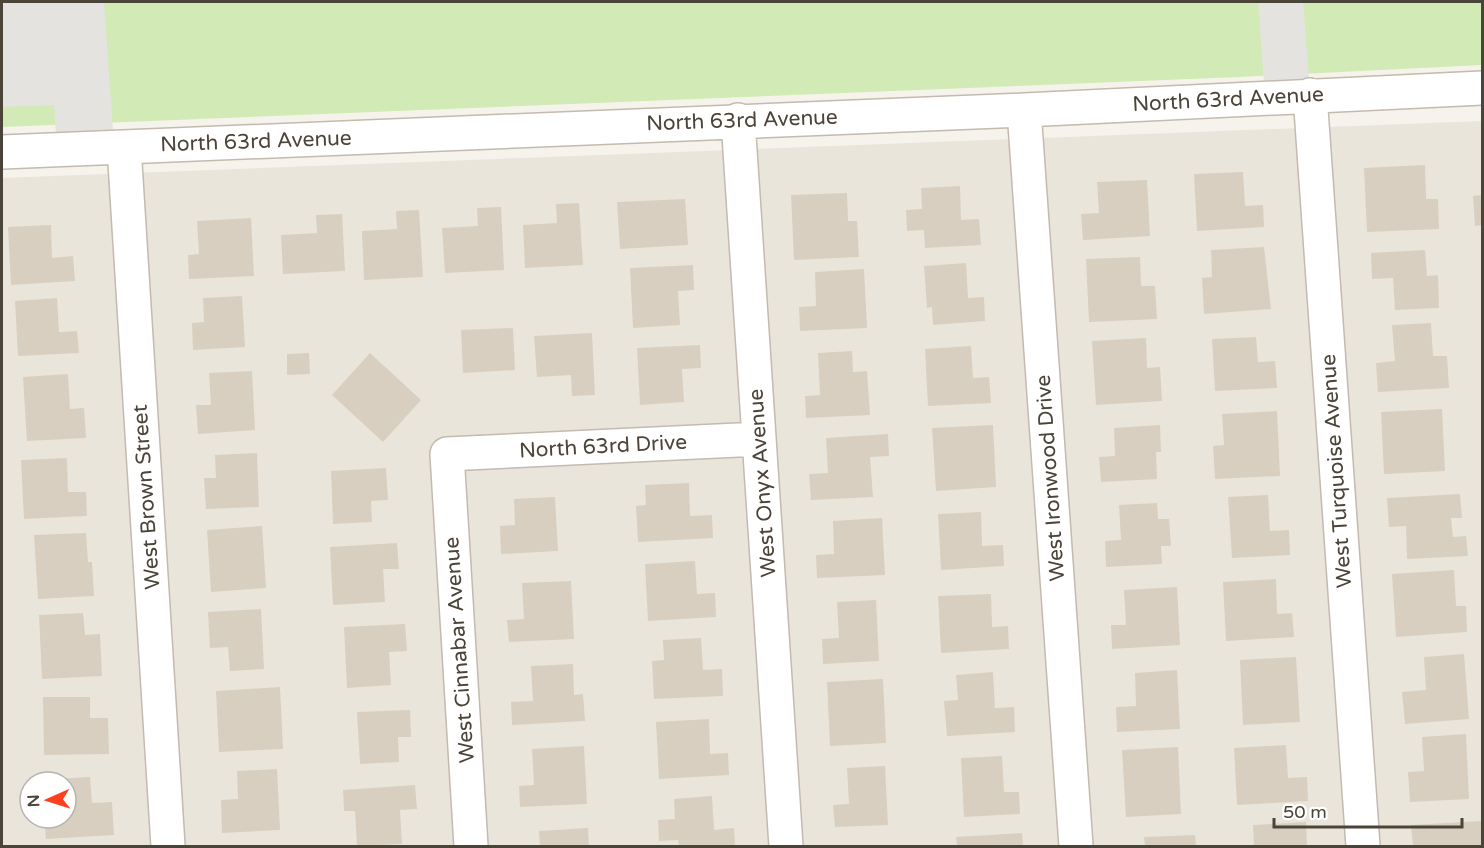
<svg xmlns="http://www.w3.org/2000/svg" width="1484" height="848" viewBox="0 0 1484 848" font-family="'Varela Round',sans-serif">
<style>
.residential{fill:#eae5da;fill-rule:evenodd}
.green{fill:#d2eab5}
.parking{fill:#e5e3e0}
.building{fill:#d8cfc1}
.lines{fill:none;stroke-linecap:round;stroke-linejoin:round}
.minor-casing{stroke:#c2bbae;stroke-width:36}
.minor{stroke:#fff;stroke-width:33}
.labels{text-anchor:middle;stroke-width:4.5;stroke-linejoin:round;paint-order:stroke}
.street-label{font-size:21px;fill:#4b4439;stroke:#fff}
</style>
<rect width="100%" height="100%" fill="#f6f3ec"/>
<path class="residential" d="M1482,121V846H2V178ZM30,782H66V818H30Z"/>
<path class="green" d="M2,2H1482V65L1239,77L2,127Z"/>
<path class="parking" d="M2,2H104L114,147L57,150L54,105L2,107Z
M1258,2H1303L1310,95L1265,97Z"/>
<path class="building" d="M1425,165L1426,199H1438L1439,229L1367,232L1364,168Z
M1243,172L1245,206L1263,205L1264,227L1197,231L1194,174Z
M1147,180L1150,236L1083,240L1081,214L1099,213L1097,182Z
M960,186L961,220L979,219L981,245L925,248L924,230L907,231L906,210L922,209L921,188Z
M847,193L848,221H857L859,257L794,260L791,195Z
M1482,195V225L1475,226L1473,196Z
M685,199L688,245L620,249L617,202Z
M579,203L583,265L525,268L523,225L557,223L556,204Z
M501,207L504,270L445,273L442,228L478,226L477,208Z
M419,210L423,277L364,280L362,231L397,229L396,211Z
M342,214L345,271L283,274L281,235L317,233L316,215Z
M251,218L254,276L189,279L188,255L199,254L197,221Z
M51,225L52,258L73,256L75,281L11,285L8,227Z
M1264,247L1271,309L1204,314L1202,278L1212,277L1211,250Z
M1425,250L1427,276L1438,275L1439,308L1395,310L1393,278L1372,279L1371,253Z
M1140,257L1141,286H1155L1157,319L1089,322L1086,259Z
M966,263L968,298L984,297L985,321L933,325L932,307L927,308L924,266Z
M693,265L694,290L678,291L680,325L633,328L630,268Z
M864,269L867,328L800,331L799,307L816,306L815,272Z
M242,296L245,347L193,350L192,323L204,322L203,298Z
M57,298L59,332L77,331L79,353L18,356L15,301Z
M1431,323L1433,356H1447L1449,388L1378,392L1376,363L1395,361L1392,325Z
M513,328L515,370L463,373L461,330Z
M592,333L595,395L572,396L571,375L537,377L534,336Z
M1256,337L1258,362L1275,361L1277,388L1215,391L1212,339Z
M1146,338L1147,368L1160,367L1162,401L1096,405L1092,341Z
M700,345L701,368L682,369L684,402L640,405L637,348Z
M971,346L973,378L989,377L991,403L928,406L925,349Z
M852,351L853,372L867,371L870,415L806,418L805,396L820,395L818,353Z
M309,353L310,374L287,375V354Z
M370,353L421,400L383,442L332,395Z
M252,371L255,430L198,434L196,405H211L209,373Z
M68,374L70,409L84,408L86,438L27,441L23,377Z
M1442,409L1445,471L1384,474L1381,412Z
M1277,411L1280,476L1215,479L1213,446L1224,445L1222,414Z
M993,425L996,487L936,491L932,428Z
M1160,425L1161,452H1156L1157,479L1101,482L1099,457L1115,456L1114,428Z
M888,434L889,456L870,457L873,497L811,500L809,474L828,473L826,438Z
M257,453L259,507L206,509L204,478H216L215,455Z
M67,458L68,492H86L87,516L24,519L21,460Z
M386,468L388,500L371,501L372,522L333,524L331,471Z
M689,483L690,516L712,515L713,538L638,542L636,506L646,505L645,485Z
M1460,494L1462,518H1451L1453,537L1466,536L1468,556L1407,559L1406,526L1389,527L1387,498Z
M1268,495L1270,531L1289,530L1290,555L1232,558L1228,497Z
M555,497L558,551L501,554L500,526L515,525L514,499Z
M1157,503L1158,519H1169L1171,546H1161L1162,564L1106,567L1105,541L1121,540L1119,505Z
M981,512L982,546L1003,545L1004,566L941,570L938,514Z
M882,518L885,575L817,578L816,555L834,554L833,521Z
M262,526L266,588L211,592L207,530Z
M86,533L88,562H92L94,596L38,599L34,535Z
M397,543L399,569H383L385,602L333,605L330,547Z
M695,561L697,594L715,593L716,617L648,621L645,564Z
M1454,570L1456,606H1466L1467,632L1396,637L1392,574Z
M1276,579L1277,614L1292,613L1294,637L1226,641L1223,582Z
M571,581L574,639L509,642L507,620L524,619L522,583Z
M1177,587L1180,645L1112,649L1111,625H1126L1124,590Z
M991,594L992,627L1008,626L1009,649L941,653L938,596Z
M876,600L879,661L823,664L822,639L839,638L837,602Z
M261,609L264,669L230,671L228,647L210,648L208,612Z
M83,613L85,635L100,634L102,676L42,679L39,615Z
M405,624L407,651L389,652L391,685L347,688L344,627Z
M701,638L703,670L722,669L723,696L654,699L652,661L664,660L663,640Z
M1464,654L1469,719L1405,724L1402,692L1426,690L1424,657Z
M1296,657L1300,722L1243,725L1240,660Z
M573,664L574,695L583,694L585,721L512,725L511,702L533,701L531,666Z
M1177,670L1180,729L1117,732L1116,707L1136,706L1135,673Z
M993,672L995,708L1014,707L1015,732L947,736L944,701L958,700L956,675Z
M883,679L886,743L830,746L827,682Z
M280,687L283,749L219,752L216,691Z
M43,697H90V718H108L109,754L44,755Z
M410,710L411,737H398L399,762L360,764L357,712Z
M709,719L710,754L728,753L729,775L659,779L656,722Z
M1466,734L1469,799L1410,802L1408,772L1424,771L1422,737Z
M1286,745L1288,778L1307,777L1308,801L1237,805L1234,748Z
M584,746L587,804L520,807L519,786L534,785L532,749Z
M1178,747L1181,814L1126,817L1122,750Z
M1002,756L1004,792H1019L1020,814L964,817L961,758Z
M885,766L888,825L835,827L833,805L849,804L847,768Z
M277,769L280,830L222,833L221,800L238,799L237,771Z
M90,777L92,803L112,802L114,835L46,839L44,818H66V782H53V779Z
M415,785L417,809L400,810L402,844L357,846L355,811H344L343,790Z
M712,796L714,830L734,828L735,846H679L678,840L659,841L658,820L675,819L674,799Z
M1482,821V845L1413,846L1411,825Z
M1306,822L1307,846H1254L1253,825Z
M588,828L589,846H540L539,831Z
M1022,833L1023,846H957L956,837Z
M1195,835L1196,846H1145L1144,837Z"/>
<g class="lines">
<defs>
<path id="minor" d="M1310,95L1363,846
M1024,110L1076,846
M738,120L786,846
M124,147L168,846
M2,152L1024,110L1482,88
M471,846L447,454L759,439"/>
</defs>
<use href="#minor" class="minor-casing"/>
<use href="#minor" class="minor"/>
</g>
<g class="labels">
<g class="street-label">
<text transform="translate(1228 99) rotate(-3)" y="7">North 63rd Avenue</text>
<text transform="translate(742 120) rotate(-2)" y="7">North 63rd Avenue</text>
<text transform="translate(256 141) rotate(-2)" y="7">North 63rd Avenue</text>
<text transform="translate(603 446) rotate(-3)" y="7">North 63rd Drive</text>
<text transform="translate(1336 471) rotate(-94)" y="7">West Turquoise Avenue</text>
<text transform="translate(1050 478) rotate(-94)" y="7">West Ironwood Drive</text>
<text transform="translate(762 483) rotate(-94)" y="7">West Onyx Avenue</text>
<text transform="translate(146 497) rotate(-94)" y="7">West Brown Street</text>
<text transform="translate(459 650) rotate(-94)" y="7">West Cinnabar Avenue</text>
</g>
</g>
<rect width="1484" height="848" fill="none" stroke="#4b4439" stroke-width="6"/>
<g transform="translate(48 800) rotate(267)"><circle r="28" fill="#ffffff" stroke="#b7b4b0" stroke-width="1.5"/>
<path d="M0-4.5L10 22L0 15L-10 22Z" fill="#fc3f1d"/>
<text y="-9" font-size="16" font-weight="bold" text-anchor="middle" fill="#4b4439">N</text>
</g>
<path d="M1274 818v9h188v-9" fill="none" stroke="#4b4439" stroke-width="3"/>
<text x="1283" y="818" font-size="18" fill="#4b4439" stroke="#ffffff" stroke-width="4.5" paint-order="stroke">50 m</text>
</svg>
